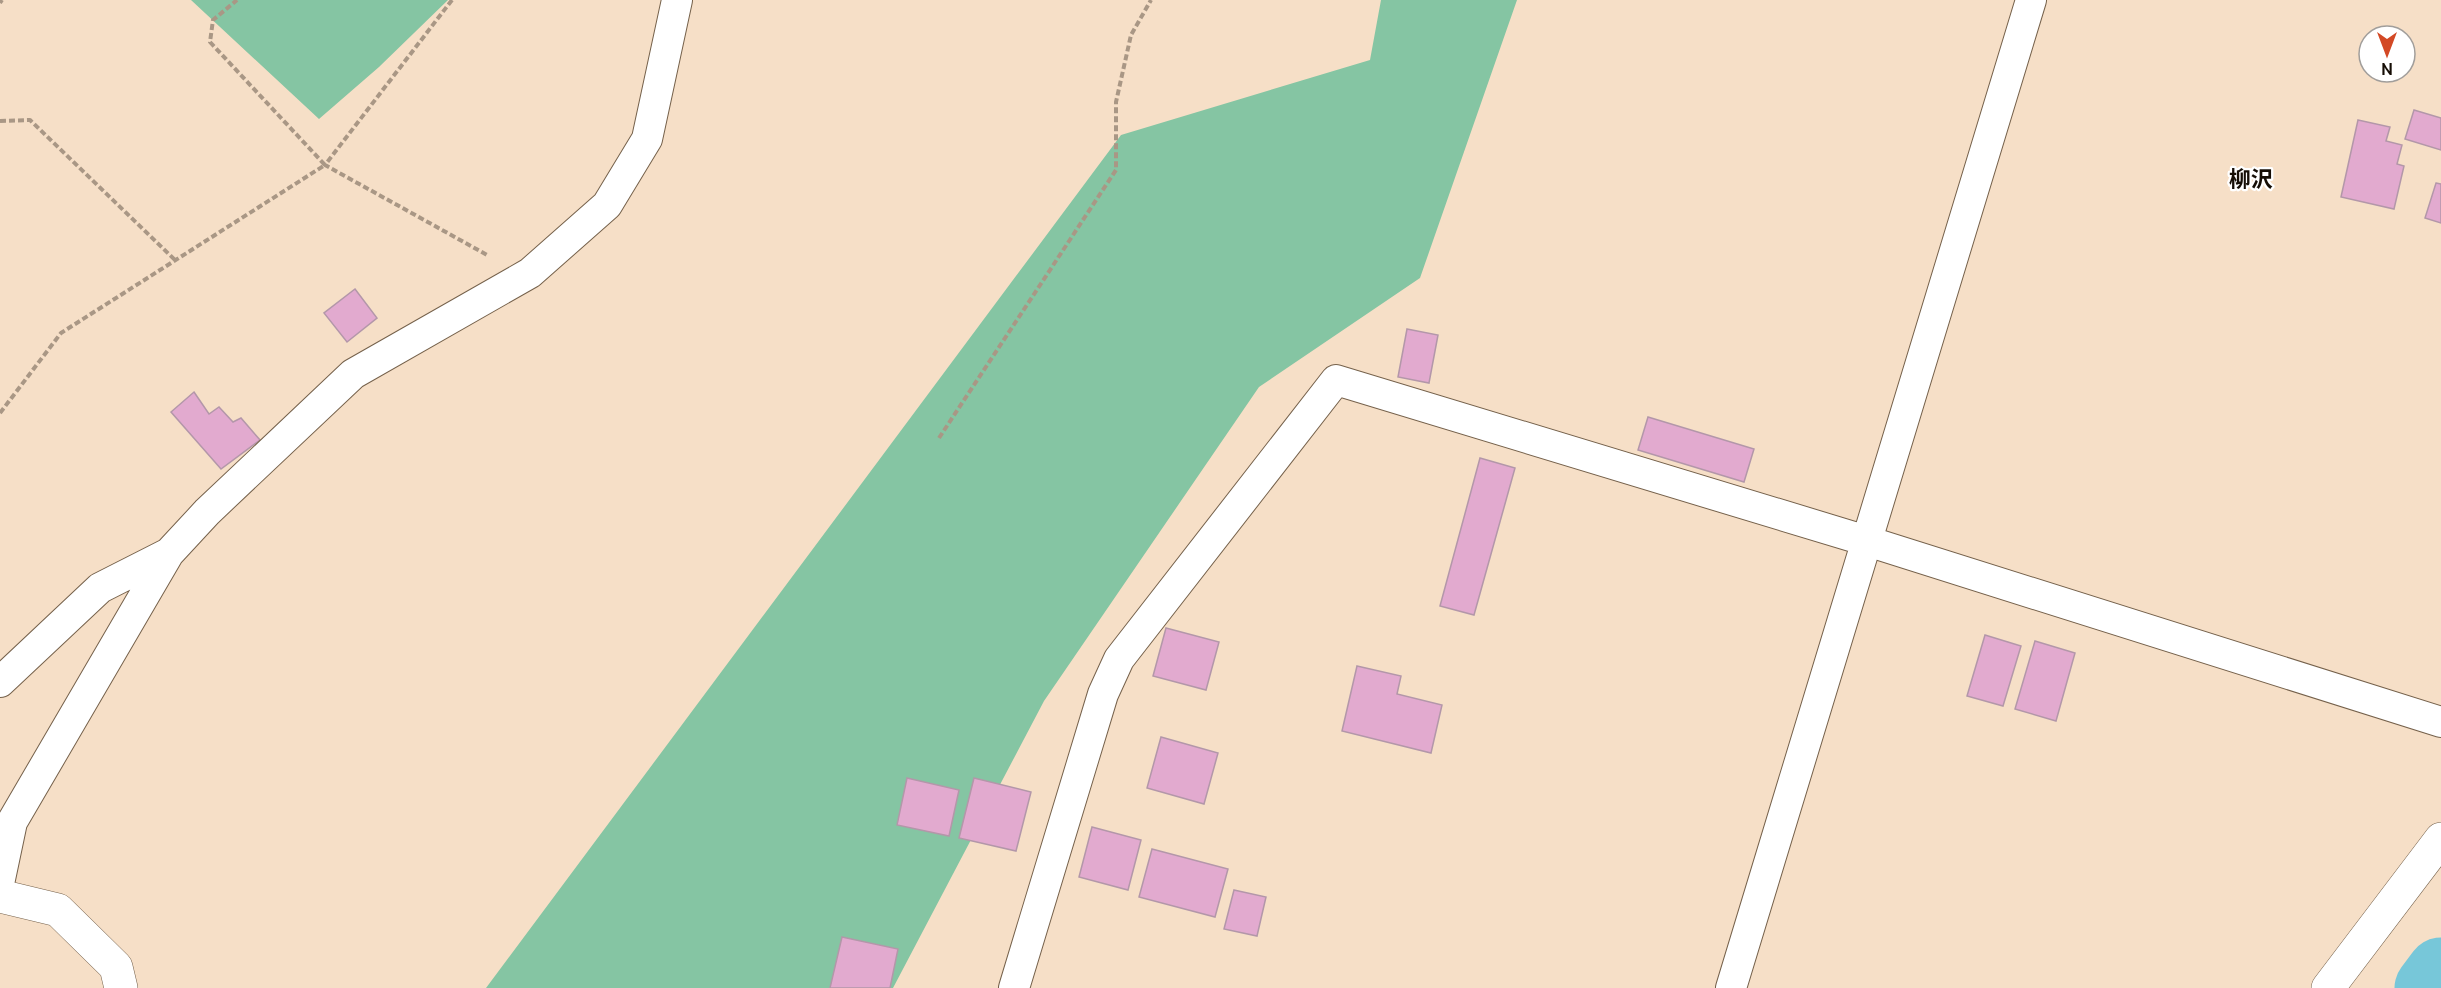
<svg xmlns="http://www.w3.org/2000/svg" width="2441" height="988" viewBox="0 0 2441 988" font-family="Ubuntu,'Noto Sans JP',sans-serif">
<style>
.forest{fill:#85c5a3}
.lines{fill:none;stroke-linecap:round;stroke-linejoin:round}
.river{stroke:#77c7d9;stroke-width:69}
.building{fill:#e2aacf;stroke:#b397a9;stroke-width:1.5}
.minor-casing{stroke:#75614b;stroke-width:32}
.tertiary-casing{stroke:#75614b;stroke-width:34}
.path{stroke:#a99785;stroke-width:4;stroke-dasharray:6 3;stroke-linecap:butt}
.minor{stroke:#fff;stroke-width:30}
.tertiary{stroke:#fff;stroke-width:33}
.labels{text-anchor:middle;stroke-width:4.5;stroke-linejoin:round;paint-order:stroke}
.quarter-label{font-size:22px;font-weight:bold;fill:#150d05;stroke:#fff}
</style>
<rect width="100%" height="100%" fill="#f6dfc7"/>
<path class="forest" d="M191,0H448L379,67L319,119Z
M1381,0H1517L1420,278L1259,387L1044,701L893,988H486L1121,135L1370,60Z"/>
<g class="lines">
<path class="river" d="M2429,988L2441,972"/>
</g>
<path class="building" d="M2414,110L2441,118V150L2405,139Z
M2358,120L2390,127L2386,141L2402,145L2397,164L2404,166L2394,209L2341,197Z
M2436,183L2441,184V223L2425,218Z
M355,289L377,318L347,342L324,313Z
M1407,329L1438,335L1429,383L1398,377Z
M194,392L209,414L219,407L233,422L241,418L260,440L221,469L171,412Z
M1648,417L1754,449L1744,482L1638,450Z
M1480,458L1515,468L1474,615L1440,606Z
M1166,628L1219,642L1206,690L1153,676Z
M1985,635L2021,646L2003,706L1967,696Z
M2035,641L2075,653L2056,721L2015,709Z
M1357,666L1401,676L1397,694L1442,705L1431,753L1342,731Z
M1161,737L1218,753L1204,804L1147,788Z
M907,778L959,790L949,836L897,825Z
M974,778L1031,792L1016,851L959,838Z
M1092,827L1141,840L1128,890L1079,877Z
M1152,849L1228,869L1215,917L1139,897Z
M1234,890L1266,897L1257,936L1224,929Z
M842,937L898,949L890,988H830Z"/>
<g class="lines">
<defs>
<path id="minor" d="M0,682L100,588L169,553
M0,879L12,822L169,553L207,512L353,374L530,273L607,205L647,139L677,0
M1014,988L1103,694L1119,659L1336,380L1867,541L2441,722
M1731,988L2031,0"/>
<path id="tertiary" d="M0,896L58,910L116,967L121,988
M2328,988L2441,839"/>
</defs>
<use href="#minor" class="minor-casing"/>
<use href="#tertiary" class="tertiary-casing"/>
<path class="path" d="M452,0L325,165L489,256
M0,3L2,0
M0,121L30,120L175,260
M0,413L61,333L325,165L210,42L213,20L237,0
M939,438L1116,170V102L1131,35L1151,0"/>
<use href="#minor" class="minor"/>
<use href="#tertiary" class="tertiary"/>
</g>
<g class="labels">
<g class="quarter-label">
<text x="2251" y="187">柳沢</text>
</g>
</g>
<g transform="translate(2387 54) rotate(180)"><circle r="28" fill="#ffffff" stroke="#a19e9b" stroke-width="1.5"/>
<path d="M0-4.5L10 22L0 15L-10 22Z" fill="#d34925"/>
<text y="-9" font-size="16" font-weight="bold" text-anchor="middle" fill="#150d05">N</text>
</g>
</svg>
